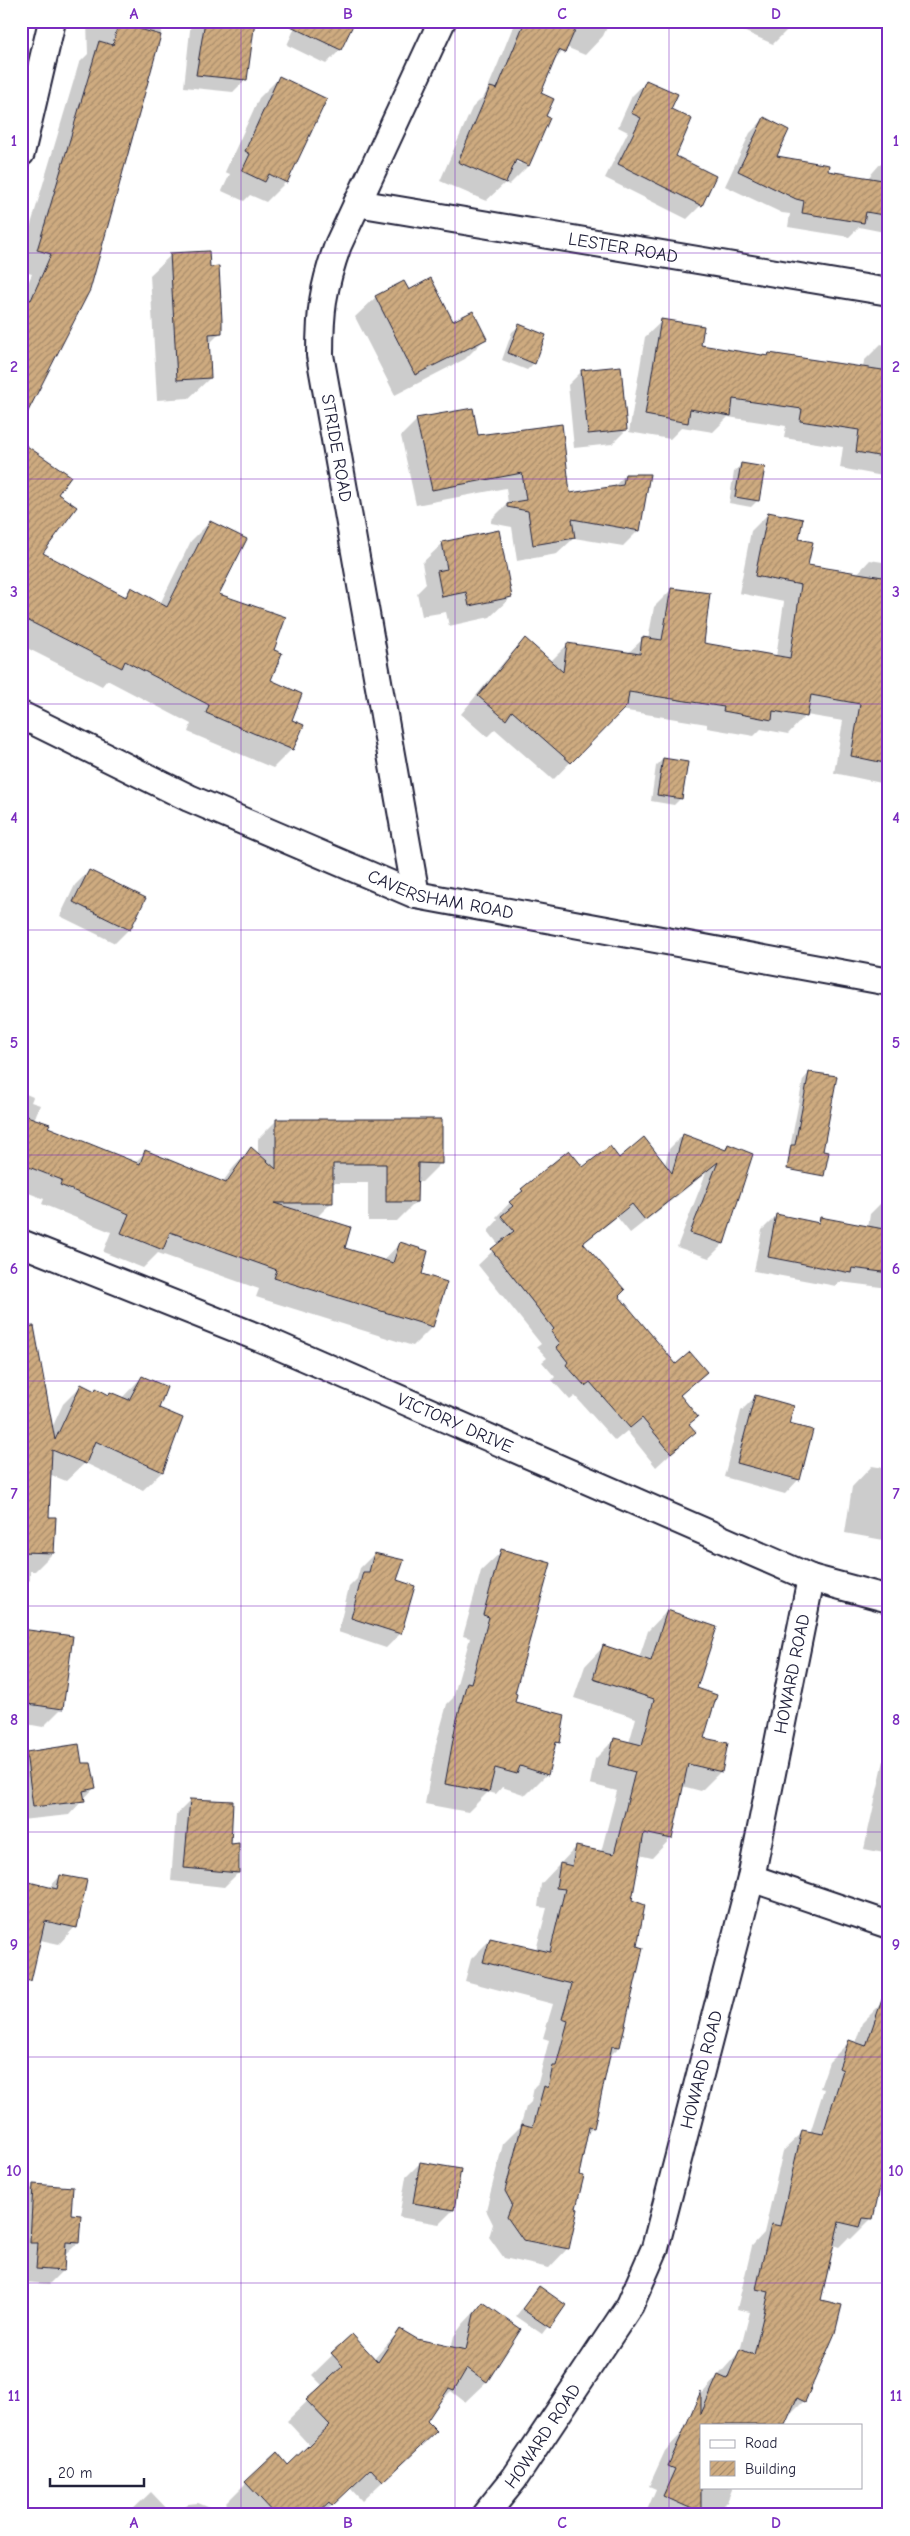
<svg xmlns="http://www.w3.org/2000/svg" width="910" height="2536" viewBox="0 0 910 2536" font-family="'Comic Neue',sans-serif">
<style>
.shadow{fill:#0003;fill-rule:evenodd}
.building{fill:url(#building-hatch);stroke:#22223b}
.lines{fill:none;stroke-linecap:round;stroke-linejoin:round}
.minor-casing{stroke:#22223b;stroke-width:30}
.minor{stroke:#fff;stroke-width:26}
.grid{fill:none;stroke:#7b2cbf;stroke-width:1;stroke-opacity:0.55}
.labels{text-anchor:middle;stroke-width:5;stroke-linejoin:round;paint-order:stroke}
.street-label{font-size:18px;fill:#22223b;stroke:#fff}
.neatline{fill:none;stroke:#7b2cbf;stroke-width:2}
.grid-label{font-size:16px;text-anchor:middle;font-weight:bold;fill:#7b2cbf}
</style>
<defs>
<pattern id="building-hatch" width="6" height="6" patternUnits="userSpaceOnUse" patternTransform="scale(1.25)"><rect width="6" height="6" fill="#ceab80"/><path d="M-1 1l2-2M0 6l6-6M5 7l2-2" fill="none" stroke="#a78b6a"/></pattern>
</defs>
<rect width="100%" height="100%" fill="#fff"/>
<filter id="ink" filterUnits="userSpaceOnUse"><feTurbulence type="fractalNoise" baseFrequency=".02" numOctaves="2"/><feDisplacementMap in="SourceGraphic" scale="10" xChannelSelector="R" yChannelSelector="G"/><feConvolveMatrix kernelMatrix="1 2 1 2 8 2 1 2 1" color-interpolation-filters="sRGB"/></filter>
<g filter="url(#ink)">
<path class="shadow" d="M87,21H164L126,163L123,166L23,419L21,298L32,274L21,271V258L79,63L88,54Z
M191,21H253L245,80L233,92L184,87Z
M298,21L340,50L326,64L287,45Z
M507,21H610L603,36L585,55L566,47L552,64L539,94L544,117L549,119L528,166L509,185L505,183L486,201L440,181L472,108L485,95L498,64L514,24ZM510,157L521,161V164L509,159Z
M725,21H791L787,30L773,44L725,23Z
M279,78L286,182L266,202L250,195L244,201L222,191L230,174L225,172L259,98Z
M646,82L670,110L674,157L701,205L687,219L605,178L628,132L618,127L632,96Z
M764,119L775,157L827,172L867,179L881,163L889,165V227L884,232L859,227L849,237L788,227L790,214L782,213L725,186L750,133Z
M171,255L209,268L220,333L208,345L210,378L189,398L157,400L150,275Z
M408,291L452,323L486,338L465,359L395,395L355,317L376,297Z
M662,321L699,346L766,357L769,354L863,368L864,361L881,344L889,346V485L887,484L888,477L840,468L843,447L784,438L786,426L728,417L713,432L682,427L670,439L629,432L645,337Z
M519,326L534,363L527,370L502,360L512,332Z
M582,371L626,430L612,444L574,448L568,385Z
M417,420L477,436L569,494L613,488L625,475L639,530L623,546L574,538L557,554L517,561L512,527L491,523V520L508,503L506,488L416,505L401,436Z
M21,443L57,494L42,554L123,597L132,589L160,604L191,541L210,522L217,595L270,680L291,721L302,726L292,749L273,768L188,732L191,724L107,680L102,686L21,645Z
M741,465L758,500L751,507L729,503L734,472Z
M768,514L797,540L807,566L857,574L870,560L889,563V781L886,784L834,773L843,721L806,715L788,734L761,729L754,736L707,728V724L621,710L553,780L495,729L487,737L461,714L508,657L525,640L550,662L567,645L628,653L643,639L648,640L654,607L671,590L703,644L776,657L784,602L739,593L751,531Z
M443,543L511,597L490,617L449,626L446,612L422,616L417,593L426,584L422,563Z
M663,759L681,798L674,805L651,801L656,766Z
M89,871L129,929L115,943L60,916L75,885Z
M809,1073L816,1154L789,1153L803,1080Z
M21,1092L33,1097L31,1102L40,1105L34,1120L47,1128L134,1163L146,1152L222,1183L233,1168L251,1149L258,1155V1139L277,1120L441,1163L422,1182H416V1202L397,1221H368V1183H332V1202L316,1218L343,1249L383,1261L400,1243L420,1274L446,1282L432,1327L413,1346L256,1297L259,1289L158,1253L143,1268L103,1252L111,1232L42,1204L44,1199L21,1190Z
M889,1106V1153H882L884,1111Z
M683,1135L723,1151L729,1145L723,1244L709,1258L677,1247L706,1173L630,1233L617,1217L583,1244L617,1296L676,1366L706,1372L679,1397L688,1425L694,1432L656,1467L627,1431L615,1441L575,1396L570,1400L552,1380L555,1377L542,1362L547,1358L537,1347L541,1344L478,1265L499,1245L488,1231L498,1220L496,1217L522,1190L619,1159L665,1165L669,1149Z
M884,1200H889V1288L840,1282L836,1286L754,1271L762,1230L776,1216L816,1223L821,1218L868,1228L870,1214Z
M21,1367L52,1428L63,1404L82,1385L94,1392L96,1390L108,1395L110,1393L122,1398L142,1377L158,1408L182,1419L162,1472L143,1490L85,1463L66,1481L49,1474L47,1518L53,1553L35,1571H30V1580L21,1588Z
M755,1397L788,1425L799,1479L785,1494L724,1477L741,1411Z
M889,1463V1541L845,1533L852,1487L872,1466L884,1468Z
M502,1551L513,1703L558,1742L554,1747L547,1774L526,1795L502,1787L496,1794L488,1792L468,1812L425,1804L436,1744L447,1704L453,1698L470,1638L463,1636L481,1571Z
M374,1554L396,1581L400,1634L386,1648L338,1632L349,1587L357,1579L360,1568Z
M667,1611L695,1689L702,1739L721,1771L701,1791L682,1786L671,1838L652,1858L639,1855L630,1901L619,2047L609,2057L593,2128L586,2134L577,2176L568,2248L549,2268L504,2258L489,2237L493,2224L486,2210L503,2144L520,2127L526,2107L531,2102L534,2087L538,2083L549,2040L543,2038L553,2004L465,1981L471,1959L490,1940L536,1950L547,1908L538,1907L541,1884L576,1847L601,1852L617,1791L590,1784L595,1759L614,1740L629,1743L636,1718L574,1698L585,1666L604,1646L639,1658L648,1631Z
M21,1630L62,1708L43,1727L21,1723Z
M889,1752V1854L864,1849L885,1756Z
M26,1753L81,1765L94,1788L69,1815L21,1820V1758Z
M190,1801L230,1845L238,1873L224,1887L171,1881L176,1815Z
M60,1876L75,1927L59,1944L40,1940L31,1974L21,1984V1881L49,1888Z
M882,2003L889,2005V2150L886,2153L871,2219L851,2239L848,2238L839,2247L833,2245L820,2301L804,2401L786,2419L701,2425V2487H733L727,2502L714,2515H645L656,2489L649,2486L665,2451L683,2432L699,2397L740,2351L750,2312L737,2309L752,2246L764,2233L783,2151L803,2132L810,2133L824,2089L820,2088L829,2062L849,2042L855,2044L862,2023Z
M420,2163L453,2210L439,2224L399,2217L406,2177Z
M34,2186L70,2215L78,2243L64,2256L63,2270L49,2284L23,2282L24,2257H21V2198Z
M539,2287L564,2305L542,2334L516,2316Z
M483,2303L519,2330L486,2382L465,2402L451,2391L435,2407L426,2421L415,2451L362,2501L350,2488L322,2515H237L226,2503L246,2483L288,2467L310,2446L287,2421L323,2386L312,2375L352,2336L374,2359L400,2330L416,2340L451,2348L454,2336L463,2324Z
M151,2492L171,2513L188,2504L198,2503L227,2515H127Z"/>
<path class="building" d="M205,21H255L247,80L196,75Z
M280,21H355L341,50Z
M525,21H579L565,53L559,50L541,93L554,99L546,116L550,118L529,166L516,160L506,183L458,162L490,87L497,89Z
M118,23L161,35L90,290L21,425V296L31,300L51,254L37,250L47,217L99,41L113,45Z
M279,76L327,99L287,183L269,174L265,182L242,171L250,154L245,151Z
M646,80L678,94L671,109L692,119L676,156L716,176L702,206L618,164L641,118L631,113Z
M764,117L789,130L777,156L829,165L828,171L889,181V216L866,212L864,223L802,213L804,201L796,199L738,171Z
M209,251L210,267L219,266L222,321V333L209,334L211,378L177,380L170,253Z
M431,278L453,321L473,311L487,339L415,375L375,296L404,281L409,290Z
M661,319L704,326L701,345L768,356L769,353L889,371V458L856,452L859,430L800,421L802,409L733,399L731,416L690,409L688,423L645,415Z
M519,324L546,335L535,364L508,353Z
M621,366L627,430L588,434L581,370Z
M473,408L478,435L562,424L570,493L623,485L625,474H650L640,531L572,519L575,538L533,545L528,511L507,507V503L526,500L522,473L432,490L416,418Z
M21,442L71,476L58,494L77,507L43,553L126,597L131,587L167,607L210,521L247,539L219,594L286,617L274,650L282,653L271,680L302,694L292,720L304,725L293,750L206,713L209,705L125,661L122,668L21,617Z
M741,463L765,467L759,501L735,497Z
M768,512L803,519L799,539L813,542L808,565L889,578V764L851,756L860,704L811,695L807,717L773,711L772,720L723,711L724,707L629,692L627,706L571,763L512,711L506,720L478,696L525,638L563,672L567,643L640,654L642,637L662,640L671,588L710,593L704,643L790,658L801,585L755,576Z
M499,530L512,597L469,606L466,592L442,597L437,571L447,569L442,542Z
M663,758L688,762L682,799L657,795Z
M89,870L146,898L130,930L73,902Z
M809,1072L837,1076L823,1151L829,1152L824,1176L787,1169L791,1145H795Z
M21,1114L50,1124L48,1127L140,1164L145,1150L226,1183L251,1147L276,1169V1119H442V1164L418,1163L417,1202H386V1164H333V1203H274L351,1227L345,1248L393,1263L400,1242L428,1251L422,1274L447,1282L433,1327L274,1278L277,1270L170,1232L163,1250L121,1233L129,1214L60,1185L62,1180L21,1164Z
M683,1134L726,1150L728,1144L753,1154L724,1244L690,1233L718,1162L645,1220L632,1204L583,1243L625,1290L619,1296L676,1364L690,1352L707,1372L680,1395L698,1417L689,1424L696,1432L671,1453L642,1418L630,1428L590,1382L585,1386L566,1365L568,1362L556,1347L560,1343L551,1332L554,1329L491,1249L514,1231L501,1216L513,1206L509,1202L523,1191L521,1189L569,1150L583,1167L610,1146L619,1158L644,1137L672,1173Z
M776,1214L819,1223L820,1217L889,1230V1273L852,1268L851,1273L768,1257Z
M34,1326L55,1440L81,1384L95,1391L96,1388L109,1395L110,1392L129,1400L142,1376L167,1387L159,1408L183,1418L163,1472L95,1441L86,1464L52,1450L49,1517H56L54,1553L21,1552V1327Z
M755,1395L794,1406L789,1424L813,1430L800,1480L737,1463Z
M501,1549L551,1563L515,1693L517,1694L515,1702L565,1715L560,1743L556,1742L548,1775L520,1766L517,1774L495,1768L489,1792L445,1784L456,1723L467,1682L471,1683L489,1617L483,1615Z
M374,1553L404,1560L397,1580L415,1586L401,1634L351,1618L363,1572H369Z
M667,1610L717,1627L697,1688L717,1695L704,1738L728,1743L722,1772L688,1764L672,1839L644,1833L632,1900L645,1905L637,1946L643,1948L620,2047L612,2046L594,2128L589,2127L579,2175L584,2176L576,2208L578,2209L569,2249L523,2240L507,2217L512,2204L505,2191L522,2124L533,2127L544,2086L548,2088L553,2066H556L568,2021L562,2019L572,1984L483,1962L490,1938L550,1952L565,1889L556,1888L560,1863L572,1866L576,1846L614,1854L635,1772L608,1765L614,1738L642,1745L654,1699L593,1679L603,1645L651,1661Z
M21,1629L73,1636L63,1709L21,1703Z
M79,1744L82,1763H91L96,1788L83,1791L85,1801L33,1807L26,1752Z
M190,1799L233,1801L231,1844L239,1843V1873L184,1868Z
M60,1875L87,1880L77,1928L45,1921L31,1981L21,1980V1880L57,1889Z
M885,1991L889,1992V2146L873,2219L863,2218L860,2227L839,2222L821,2300L842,2305L835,2333L805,2402L797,2398L785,2425H701V2513L663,2496L675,2469L668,2466L701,2391V2414L718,2375L727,2379L740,2349L754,2355L769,2292L756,2289L771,2224L780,2226L802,2130L823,2134L843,2070L839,2068L849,2040L866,2046Z
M420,2162L461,2169L454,2210L413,2203Z
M33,2184L73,2187L71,2214L81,2215L79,2243L66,2242L64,2271L36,2269L38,2243H30Z
M539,2286L566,2305L550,2328L522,2309Z
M483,2302L521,2329L487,2382L467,2368L454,2390L449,2388L427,2421L437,2431L383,2482L371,2469L332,2506L329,2502L315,2515H276L245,2482L277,2452L288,2465L330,2425L306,2400L343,2366L331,2353L352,2334L378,2362L400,2329L417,2339L466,2350L474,2314Z"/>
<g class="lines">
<defs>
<g id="minor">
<path d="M21,153L52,21"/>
<path id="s1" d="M357,203L889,292"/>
<path id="s2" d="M21,715L189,798L416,895L889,982"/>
<path d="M416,895L320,355C320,310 323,287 338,245L442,21"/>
<path id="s3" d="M21,1243L267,1341L811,1578L889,1599"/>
<path d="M751,1878L889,1925"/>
<path id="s4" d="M485,2515L514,2479L630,2305L655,2248L751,1878L811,1578"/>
</g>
</defs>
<use href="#minor" class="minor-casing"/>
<use href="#minor" class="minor"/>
</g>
</g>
<path class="grid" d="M241,21V2515M455,21V2515M669,21V2515M21,253H889M21,479H889M21,704H889M21,930H889M21,1155H889M21,1381H889M21,1606H889M21,1832H889M21,2057H889M21,2283H889"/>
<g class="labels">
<g class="street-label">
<text dy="6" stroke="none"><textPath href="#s1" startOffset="270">LESTER ROAD</textPath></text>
<text transform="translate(337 448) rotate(80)" y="6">STRIDE ROAD</text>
<text dy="6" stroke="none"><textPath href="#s2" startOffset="458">CAVERSHAM ROAD</textPath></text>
<text dy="6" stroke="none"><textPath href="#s3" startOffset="470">VICTORY DRIVE</textPath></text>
<text dy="6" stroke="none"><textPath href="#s4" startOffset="908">HOWARD ROAD</textPath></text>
<text dy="6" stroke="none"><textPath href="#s4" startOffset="502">HOWARD ROAD</textPath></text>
<text dy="6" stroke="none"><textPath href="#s4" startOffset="98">HOWARD ROAD</textPath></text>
</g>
</g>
<rect width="910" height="2536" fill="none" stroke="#fff" stroke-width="55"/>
<rect x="700" y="2424" width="162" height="65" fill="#ffffff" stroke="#a7a7b1"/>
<rect x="710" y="2440" width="25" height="8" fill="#ffffff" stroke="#a7a7b1"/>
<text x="745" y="2448" font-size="15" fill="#22223b">Road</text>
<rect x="710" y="2461" width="25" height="15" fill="url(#building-hatch)" stroke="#a7a7b1"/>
<text x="745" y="2474" font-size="15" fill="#22223b">Building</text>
<path d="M50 2478v8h94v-8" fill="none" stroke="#22223b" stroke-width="2.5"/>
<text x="58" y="2478" font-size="15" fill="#22223b" stroke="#ffffff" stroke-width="4" paint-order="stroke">20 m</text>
<rect x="28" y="28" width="854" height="2480" class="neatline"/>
<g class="grid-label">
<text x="134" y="19">A</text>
<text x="348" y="19">B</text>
<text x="562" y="19">C</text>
<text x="776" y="19">D</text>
<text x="14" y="146">1</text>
<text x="896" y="146">1</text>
<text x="14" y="372">2</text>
<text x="896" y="372">2</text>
<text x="14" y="597">3</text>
<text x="896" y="597">3</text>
<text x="14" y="823">4</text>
<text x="896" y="823">4</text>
<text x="14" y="1048">5</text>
<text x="896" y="1048">5</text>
<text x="14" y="1274">6</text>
<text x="896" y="1274">6</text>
<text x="14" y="1499">7</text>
<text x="896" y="1499">7</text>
<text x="14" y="1725">8</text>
<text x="896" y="1725">8</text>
<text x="14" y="1950">9</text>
<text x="896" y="1950">9</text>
<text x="14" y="2176">10</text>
<text x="896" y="2176">10</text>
<text x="14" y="2401">11</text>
<text x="896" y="2401">11</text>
<text x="134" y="2528">A</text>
<text x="348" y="2528">B</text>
<text x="562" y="2528">C</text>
<text x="776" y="2528">D</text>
</g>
</svg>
